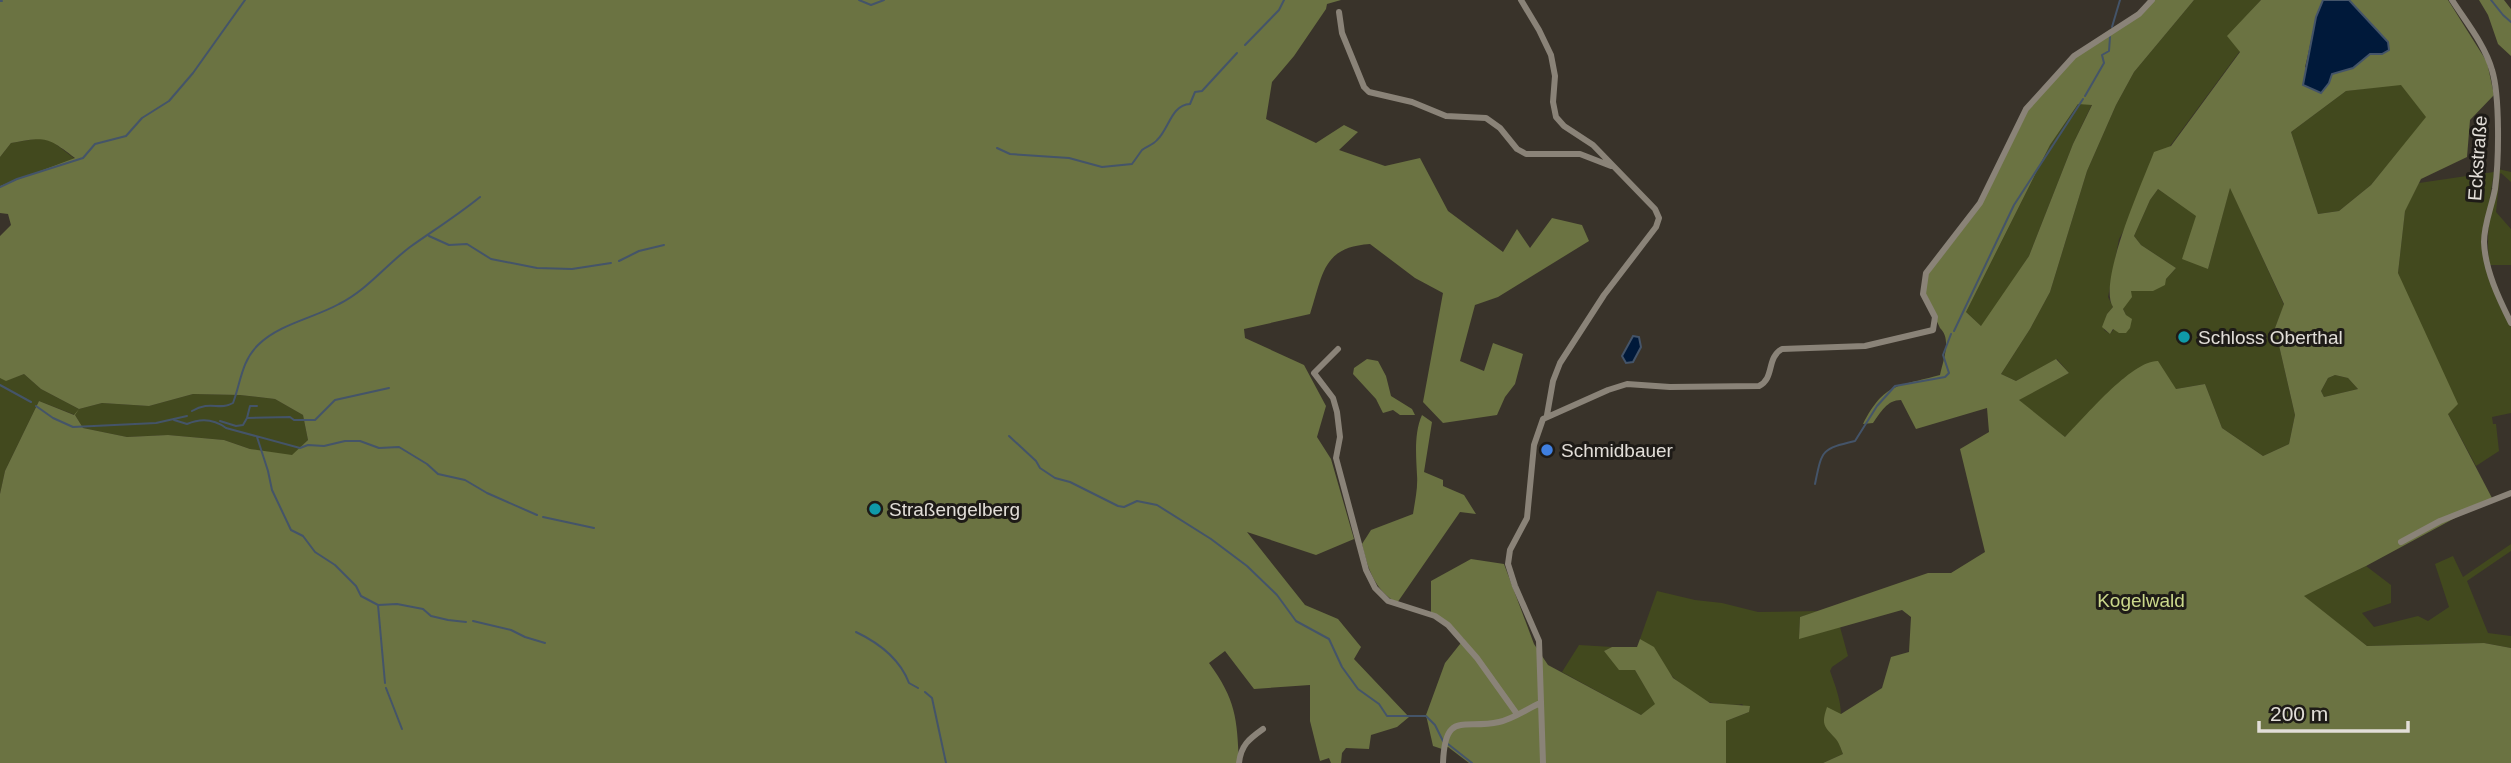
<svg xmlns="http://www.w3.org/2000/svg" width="2511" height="763" viewBox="0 0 2511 763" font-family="Helvetica,sans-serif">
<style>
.green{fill:#42491e}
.forest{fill:#6b7342;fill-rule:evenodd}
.water{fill:#00193a;stroke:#445469;stroke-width:2}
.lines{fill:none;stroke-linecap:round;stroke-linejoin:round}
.stream{stroke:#445469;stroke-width:2}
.minor{stroke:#8a8378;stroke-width:6}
.culture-dot{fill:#0f9aa8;stroke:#1e1b17;stroke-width:2.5}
.shop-dot{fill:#3f7fe0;stroke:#1e1b17;stroke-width:2.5}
.labels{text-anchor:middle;stroke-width:6;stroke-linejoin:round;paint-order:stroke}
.street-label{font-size:19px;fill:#e2ded8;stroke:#1e1b17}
.poi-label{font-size:19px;fill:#e2ded8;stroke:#1e1b17;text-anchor:start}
.park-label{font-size:19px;fill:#cbd88b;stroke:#1e1b17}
</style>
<rect width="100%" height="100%" fill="#39332a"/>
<path class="green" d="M2194,0H2261L2228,36L2240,51L2170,146L2119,239L2108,297L2113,307L2107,314L2104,330L2110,334L2126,315L2123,309L2130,291H2144L2166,279L2176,268L2141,245L2134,236L2150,200L2158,189L2197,216L2208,269L2230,187L2284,305L2275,328L2295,415L2289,444L2263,456L2222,428L2205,384L2176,389L2124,378L2065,437L2018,400L2069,373L2057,359L2016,381L2001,374L2030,329L2050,292L2087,171L2116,105L2134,72Z
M2401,84L2427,117L2371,185L2339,211L2318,214L2291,132L2346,91Z
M2078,104H2092L2073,144L2029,256L1982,327L1966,312L2050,145Z
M41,138L53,142L75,159L0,186V157L11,143Z
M2498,169L2511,172V182L2501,173L2500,174L2496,212L2511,229V265H2490C2484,233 2493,202 2498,169Z
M2494,172L2483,239L2501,309L2511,327V413L2492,417L2493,424H2496L2499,451L2476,466L2448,414L2398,273L2405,210L2419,183Z
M24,374L41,389L79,409L102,403L149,406L193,394L240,395L275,399L303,415L308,440L292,456L250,449L224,440L168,435L127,437L83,428L75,415L39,401L5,471L0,494V377L7,380Z
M2335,375L2348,378L2358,389L2324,397L2321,391L2328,378Z
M2511,544V551L2467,581L2488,633L2511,636V648L2484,643L2367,646L2303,596L2366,566L2391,585V603L2362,613L2374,627L2418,616L2428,621L2449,607L2435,564L2453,556L2463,577Z
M1657,591L1695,600L1722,603L1758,612L1818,611L1800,617L1799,638L1840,627L1848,656L1832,667L1830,671C1835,685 1841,700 1841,715C1840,734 1836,736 1843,754L1823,763H1726V721L1749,712L1742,704C1738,706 1714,704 1709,702C1702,699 1678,683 1672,676C1658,660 1662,652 1640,639Z
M1579,645L1612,647L1604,651L1635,670L1656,705L1641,715L1562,672Z"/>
<path class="forest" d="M0,0H1341L1327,4L1326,9L1294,56L1272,82L1266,119L1316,143L1344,125L1358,132L1339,150L1385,166L1420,158L1448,211L1503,252L1517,229L1530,248L1552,218L1582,225L1589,241L1498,297L1475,305L1460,361L1484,371L1493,343L1523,354L1515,384L1505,397L1497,415L1443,423L1423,402L1443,293L1415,278L1370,244C1322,247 1323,275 1310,314L1244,329L1245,338L1304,365L1326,406L1317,437L1331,459L1354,539L1316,555L1247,532L1305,605L1338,619L1361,647L1354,659L1409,717L1397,727L1371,735L1369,749L1346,748L1342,753L1341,763H1331L1329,758L1320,761L1310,721V685L1254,689L1225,651L1209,663C1236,700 1237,718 1239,763H0V494L5,471L39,401L74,415L79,409L41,389L24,374L6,381L0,378V236L11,225L8,214L0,213V186L75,158C46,136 46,137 11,143L0,157ZM193,394L240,395L275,399L303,415L308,440L292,455L250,449L224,440L168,435L127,437L83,428L75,415L79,409L102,403L149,406Z
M2154,0H2194L2134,72L2116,105L2087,171L2050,292L2030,329L2001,374L2016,381L2056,359L2069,373L2019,400L2065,437C2084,418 2132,360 2158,361L2176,389L2205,384L2222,428L2263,456L2289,444L2295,415L2275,328L2284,304L2230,188L2208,269L2182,259L2196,216L2158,189L2150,200L2134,236L2141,245L2176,268L2166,279L2165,285L2153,291H2131L2132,297L2123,309L2126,315L2132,319L2130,328L2126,333H2119L2113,329L2110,334L2102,327L2107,314L2113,307C2097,282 2143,181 2154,152L2171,146L2240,52L2227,36L2261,0H2323C2313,21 2311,45 2305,67L2329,83L2332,74L2353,68L2370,54H2382L2388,42L2349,0H2448L2487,62L2494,95L2470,120L2467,157L2421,179L2405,211L2398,273L2458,404L2448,414L2492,498L2366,566L2304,596L2367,646L2484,643L2511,648V763H1823L1843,754C1841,749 1839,742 1835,738C1824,726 1821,725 1827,707L1841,714L1882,688L1891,657L1909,652L1911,617L1902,610L1799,639L1800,617L1928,573H1951L1985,552L1960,449L1989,432L1987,408L1916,429L1901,400C1887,400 1881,412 1873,423L1863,424C1885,382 1897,387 1940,375C1943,361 1952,339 1940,328L1924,294L1927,275L1973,216L2027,111L2074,57ZM2401,85L2426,117L2371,185L2339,211L2318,214L2291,132L2346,91ZM2078,104L2092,105L2073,144L2029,256L1981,326L1966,312L2050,145ZM2335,375L2348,378L2358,389L2324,397L2321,391L2328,378Z
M2479,0H2504L2511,9V56L2498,44L2488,15Z
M1367,359L1378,361L1386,376L1391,396L1412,409L1415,415H1400L1393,410L1383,413L1376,399L1353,374L1354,368Z
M1422,415L1432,422L1424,472L1443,480V486L1464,495L1476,514L1460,512L1397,603C1374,589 1368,569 1362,544L1371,530L1413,514C1415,501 1418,488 1417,475C1416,455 1414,433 1422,415Z
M1471,559L1504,564L1534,644L1548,665L1641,715L1655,704L1635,670H1619L1604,651L1612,647H1637L1640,639L1654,647L1673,678L1710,703L1750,706L1749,712L1726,721V763H1469L1448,747L1442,749L1433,746L1426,715L1445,663L1464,639L1431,612V581Z"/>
<path class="water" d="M2323,0H2349L2388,42L2389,50L2382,54H2370L2353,68L2332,74L2329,83L2321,93L2303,85L2316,17Z
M1633,336L1639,337L1641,347L1633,362L1626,363L1622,356Z"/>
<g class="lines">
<path class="stream" d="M859,0L871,5L884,0
M2491,0L2503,15L2511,22
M0,1H2
M2112,27L2120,0
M1245,45L1279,10L1284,0
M2085,96L2104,63L2102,55L2109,51L2110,37
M997,148L1010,154L1069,158L1102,167L1132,164C1135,160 1139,154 1142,150C1147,146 1153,145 1157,140C1169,129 1171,105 1190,104L1195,92L1202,91L1237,53
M0,187L17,179L83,158L95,144L126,136L142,118L169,101L193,73L245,0
M429,236L449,245L467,244L491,259L537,268L572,269L611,263
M619,261L639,251L664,245
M1954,331L2014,205L2083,99
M0,385L31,402
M36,406L53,418L73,427L156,423L187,416
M192,411C211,400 219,411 233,403C241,382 241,362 258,345C279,324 314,318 339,304C367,290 386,265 410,247C434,230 458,215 480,197
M247,418L250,406H257
M174,420L187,424C201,418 214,419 226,428L300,448L308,445L324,446L345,441H360L379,448L399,447L427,464L438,474L465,480L487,493L537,515
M220,421L236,426L243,425L247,418L290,417L294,420H315L335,400L389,388
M1009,436L1036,461L1040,468L1055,478L1070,482L1118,506L1124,507L1137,501L1157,505L1211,539L1247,566L1277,595L1296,621L1329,639L1342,667L1358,689L1379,704L1387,716H1426L1435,725L1443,741
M257,437L268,471L272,490L291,530L303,536L315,552L335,565L356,586L361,596L378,605L397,604L423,609L431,616L448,620L466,622
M1815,484C1822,450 1821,449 1855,441L1877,406L1895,386L1945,377L1949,373L1943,355L1951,334
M543,517L594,528
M378,605L385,683
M473,621L511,630L525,637L545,643
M856,632C879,643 900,659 909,683L918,688
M386,688L402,729
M925,692L932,698L946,763
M1448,744L1472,763"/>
<path class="minor" d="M1521,0L1539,30L1551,55L1555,76L1553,102L1556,117L1564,126L1593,145L1655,209L1659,218L1656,227L1604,295L1560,363L1553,381L1547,415
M2452,0C2466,22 2485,45 2492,70C2500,96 2499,161 2495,189C2492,206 2484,224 2484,242C2485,270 2499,299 2511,323
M1339,12L1342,33L1364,87L1369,92L1412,102L1446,116L1486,118L1500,128L1517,149L1526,154H1580L1611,166
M1338,349L1314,373L1333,398L1337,412L1340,437L1336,458L1366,570L1375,588L1388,601L1435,616L1448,625L1477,658L1517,714
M2401,542L2440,521L2511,493
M1239,763C1241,745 1249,739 1263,729
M1443,763C1445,710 1463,730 1499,722C1513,719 1527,709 1540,703
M1543,763L1539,641L1515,586L1508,564L1510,550L1527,518L1534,445L1543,419L1608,390L1627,384L1670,387L1759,386C1775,378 1766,358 1782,349L1865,346L1933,330L1935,317L1923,294L1926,273L1980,203L2026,109L2074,56L2139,14L2152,0"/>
</g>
<g class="culture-dot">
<circle cx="2184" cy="337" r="7"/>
<circle cx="875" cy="509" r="7"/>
</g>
<circle class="shop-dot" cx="1547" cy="450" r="7"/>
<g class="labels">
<g class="street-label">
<text transform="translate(2477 158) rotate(-86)" y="7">Eckstraße</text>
</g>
<g class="poi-label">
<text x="2198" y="344">Schloss Oberthal</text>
<text x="1561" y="457">Schmidbauer</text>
<text x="889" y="516">Straßengelberg</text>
</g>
<g class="park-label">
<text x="2141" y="607">Kogelwald</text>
</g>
</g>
<path d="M2259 721v10h149v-10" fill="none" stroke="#e2ded8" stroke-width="3.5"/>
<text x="2270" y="721" font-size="21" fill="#e2ded8" stroke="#1e1b17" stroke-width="5" paint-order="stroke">200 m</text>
</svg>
